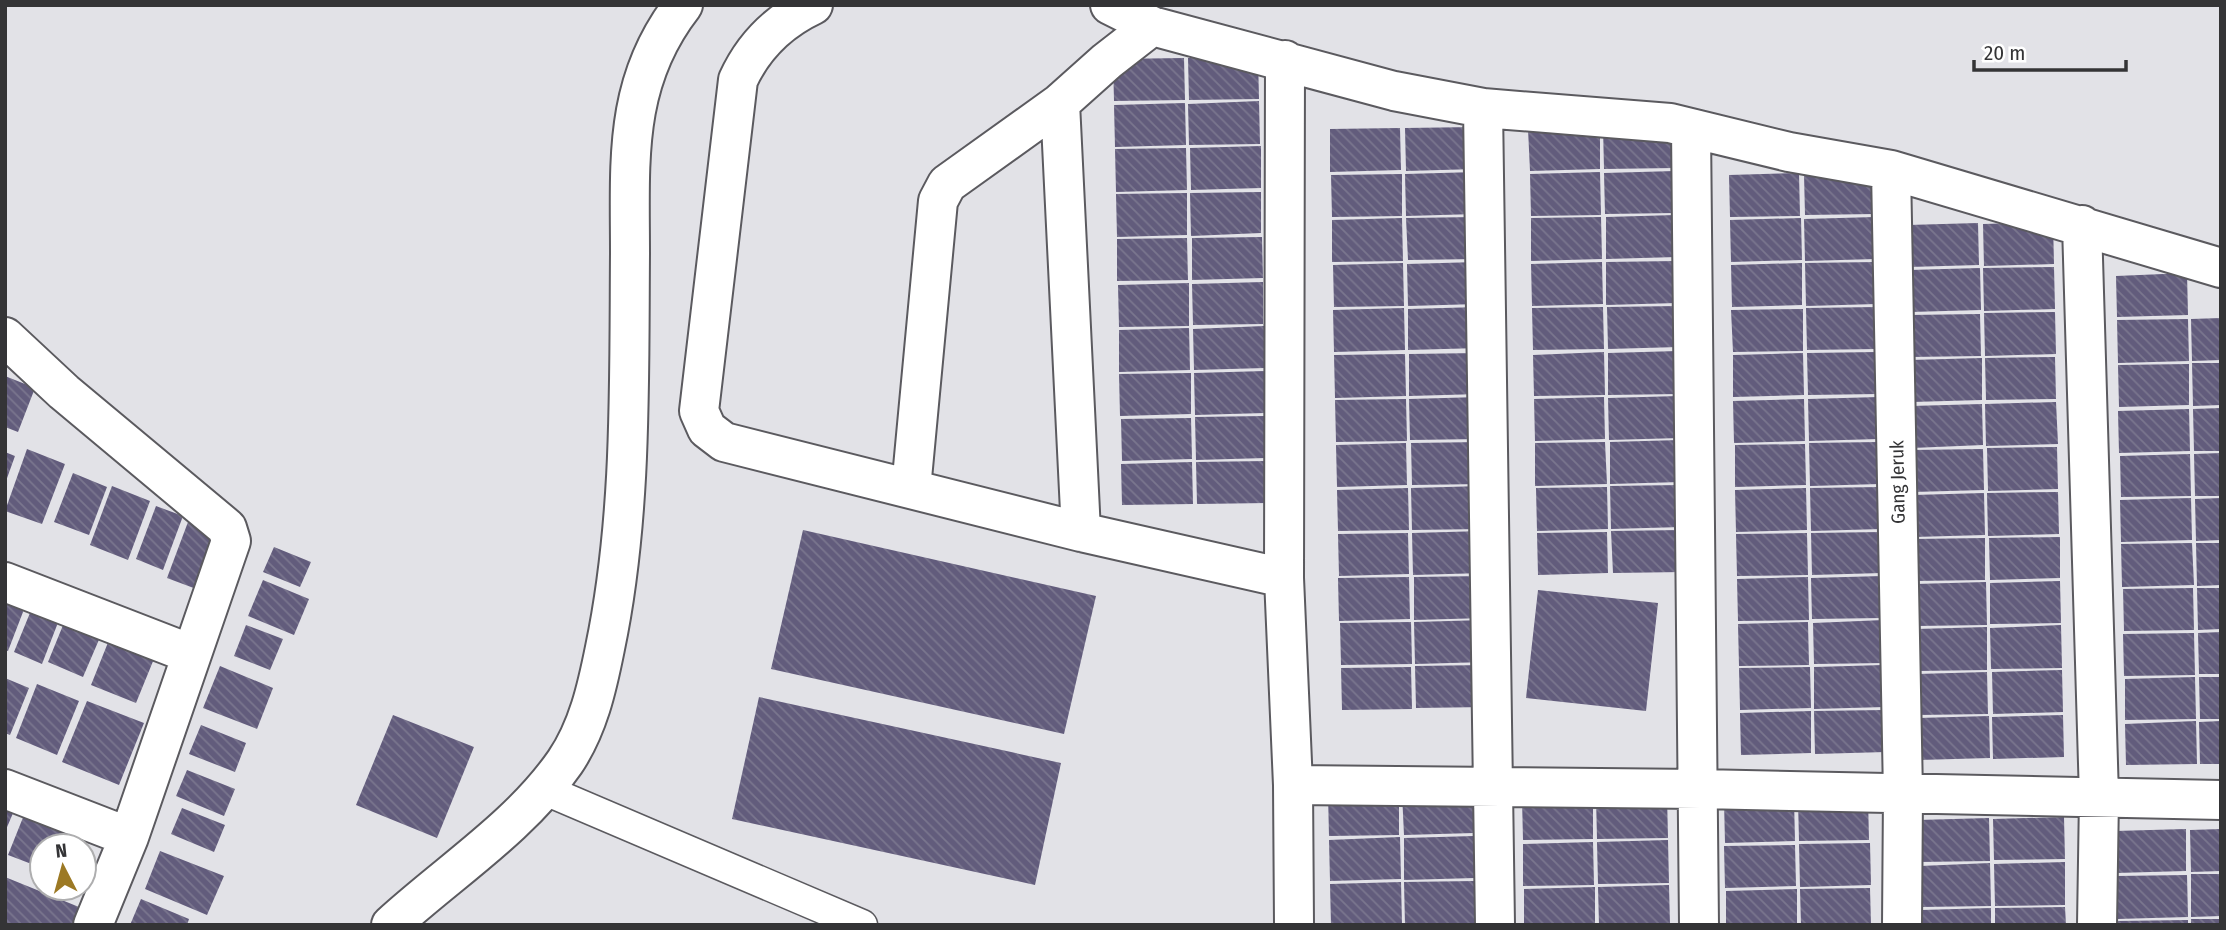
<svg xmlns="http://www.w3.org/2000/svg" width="2226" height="930" viewBox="0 0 2226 930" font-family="'Fira Sans Condensed',sans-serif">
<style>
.building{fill:url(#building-back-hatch)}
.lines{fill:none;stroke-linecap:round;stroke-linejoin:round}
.service-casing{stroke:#5b5a5f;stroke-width:33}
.minor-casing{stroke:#5b5a5f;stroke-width:42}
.service{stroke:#fff;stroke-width:30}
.minor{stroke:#fff;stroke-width:38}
.labels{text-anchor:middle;stroke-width:7;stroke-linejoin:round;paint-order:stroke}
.street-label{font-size:19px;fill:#343436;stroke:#fff}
</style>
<defs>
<pattern id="building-back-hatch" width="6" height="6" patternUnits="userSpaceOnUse" patternTransform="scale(1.75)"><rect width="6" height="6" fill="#625c7c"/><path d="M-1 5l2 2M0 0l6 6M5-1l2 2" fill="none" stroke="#7a768e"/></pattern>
</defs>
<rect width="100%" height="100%" fill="#e2e2e7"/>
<path class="building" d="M1258,57L1259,99L1189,100L1188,58Z
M1184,58L1185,100L1114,101L1113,59Z
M1259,101L1260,144L1189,145L1188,104Z
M1185,103L1186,145L1115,147L1114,105Z
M1674,126L1675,168L1604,169L1603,127Z
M1475,127L1476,169L1406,171L1405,128Z
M1600,127V169L1530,171L1528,129Z
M1400,128L1401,170L1330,172V129Z
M1261,146V188L1191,190L1190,148Z
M1186,148L1187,190L1116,192L1115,149Z
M1675,171V213L1605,214L1604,173Z
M1476,172V214L1406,216L1405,174Z
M1600,172L1601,215L1531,216L1530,174Z
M1875,172V214L1805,215L1804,174Z
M1799,173L1800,216L1730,217L1729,175Z
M1402,174V216L1332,217L1331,175Z
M1261,192V233L1191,236L1190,193Z
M1187,193V235L1117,237L1116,194Z
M1676,215L1677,257L1606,259V217Z
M1477,217L1478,259L1408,260L1406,218Z
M1601,217L1602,259L1531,261V218Z
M1875,217L1876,259L1805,261L1804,219Z
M1402,218L1403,261L1332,262V220Z
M1801,218L1802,260L1731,262L1730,220Z
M2053,222L2054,264L1984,266L1983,224Z
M1978,223L1979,265L1909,267L1908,225Z
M1262,237L1263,278L1192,280V238Z
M1187,238L1188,280L1117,281V239Z
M1676,261L1677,303L1606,305V262Z
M1477,262L1478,304L1408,306L1407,264Z
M1602,262L1603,304L1532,306L1531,264Z
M1876,262L1877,304L1806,306L1805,263Z
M1403,263L1404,306L1334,307L1333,265Z
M1802,263V305L1732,307L1731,265Z
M2054,267L2055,309L1984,311L1983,268Z
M1980,268L1981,310L1910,312L1909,270Z
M2187,273L2188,315L2117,317L2116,276Z
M1263,282V324L1193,325L1192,284Z
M1189,283V326L1119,327L1118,285Z
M1678,306L1679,347L1608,349L1607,307Z
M1479,307L1480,348L1408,350V309Z
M1603,307L1604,349L1533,350L1532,308Z
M1877,307V349L1807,350L1806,308Z
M1404,308L1405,350L1334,352L1333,310Z
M1803,309V351L1733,352L1731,310Z
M2055,312L2056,354L1985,356L1984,313Z
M1980,314L1981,356L1910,357L1909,315Z
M2221,318V360L2192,361L2191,319Z
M2188,319L2189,361L2118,363L2117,320Z
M1264,326L1265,368L1194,370L1193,329Z
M1189,328L1190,370L1119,372V330Z
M1678,351L1679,394L1608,395V353Z
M1604,352L1605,395L1534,396L1533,355Z
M1877,352L1878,394L1808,395L1807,353Z
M1479,353L1480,394L1409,396V354Z
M1803,353L1804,395L1733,397V355Z
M1405,354L1406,396L1335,398L1334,355Z
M2055,357L2056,399L1986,400L1985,358Z
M1982,358V400L1912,402L1910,360Z
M2192,363H2221V405L2193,406Z
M2189,364V405L2119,407L2118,365Z
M1265,371V413L1195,415L1194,373Z
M1191,373V414L1120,416L1119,374Z
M5,376L35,388L18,432L5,427Z
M1679,396L1680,438L1609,440L1608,398Z
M1480,397L1481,439L1410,440L1409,399Z
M1604,397L1605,439L1535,441L1534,399Z
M1879,397V439L1809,441L1808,399Z
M1406,399L1407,441L1336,442L1335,400Z
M1804,399L1805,441L1734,443L1733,401Z
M2056,402L2058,444L1986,446L1985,404Z
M1982,404L1983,445L1912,448L1911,406Z
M2221,408V451H2194L2193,409Z
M2189,409L2190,451L2119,453L2118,411Z
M1265,416L1266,458L1196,460L1195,417Z
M1191,418L1192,459L1122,461L1121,419Z
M1680,440L1681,482L1610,484V442Z
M1481,442L1482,484L1412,485L1411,443Z
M1605,442L1607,484L1535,486V443Z
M1879,442L1880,484L1810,486L1809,443Z
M1406,443L1407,485L1337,487L1336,445Z
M1805,444L1806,485L1735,487V445Z
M2057,447L2058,489L1988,491L1987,448Z
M27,449L65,464L42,524L5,511Z
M1983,449L1984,490L1913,492L1912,450Z
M5,452L15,456L6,481H5Z
M2221,453V496H2195L2194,454Z
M2190,454L2191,496L2121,497L2120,456Z
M1267,461L1268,503L1197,504L1196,462Z
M1192,462L1193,504L1122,505L1121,464Z
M73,473L107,487L89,535L54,522Z
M1681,485L1682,527L1611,529L1610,486Z
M112,486L150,501L128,560L90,545Z
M1482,486L1483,529L1412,530L1411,488Z
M1607,487L1608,529L1537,531L1536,488Z
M1881,487L1882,529L1811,531L1810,488Z
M1408,488L1409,530L1338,531L1337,490Z
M1806,488L1807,530L1736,532L1735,490Z
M2058,492L2059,534L1988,536L1987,493Z
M1984,493L1985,535L1914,537L1913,495Z
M2191,498L2192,540L2121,542L2120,500Z
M2221,498V540L2196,541L2195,499Z
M156,506L183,516L163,570L136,559Z
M188,522L220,534L199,590L167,578Z
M803,530L1096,596L1064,734L771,669Z
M1682,530L1683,572L1613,573L1611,531Z
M1483,531L1484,573L1413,575L1412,533Z
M1607,532L1608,573L1538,575L1537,533Z
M1881,532L1882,573L1812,575L1811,533Z
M1408,533L1409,574L1339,576L1338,534Z
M1807,533L1808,575L1737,576L1736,534Z
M2060,537V578L1990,580L1989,538Z
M1985,538V580L1915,581L1914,539Z
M2192,543L2194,585L2122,587L2121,544Z
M2196,543H2221V585L2197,586Z
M274,547L311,562L300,587L263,572Z
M1484,576L1485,618L1414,620V577Z
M1882,576L1883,618L1812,619L1811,578Z
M1409,577L1410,619L1339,621L1338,578Z
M1808,577L1809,620L1738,621L1737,579Z
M263,580L309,599L294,635L248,616Z
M2060,581L2061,623L1990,624V583Z
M1986,582L1987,625L1916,626L1915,584Z
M2193,588L2194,630L2124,631L2123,589Z
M2197,588H2221V629L2198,630Z
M5,589L28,599L8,651L5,650Z
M1538,590L1658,603L1646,711L1526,698Z
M32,608L59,620L42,664L14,652Z
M68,613L104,628L83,677L48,662Z
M1485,620L1486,662L1415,664L1414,622Z
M1884,620V663L1814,664L1813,623Z
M1411,622L1412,664L1341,665L1340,623Z
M1808,622L1809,665L1739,666L1738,624Z
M246,625L283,639L270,670L234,656Z
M2061,625L2062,668L1991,669L1990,628Z
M1987,627V670L1917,671L1916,629Z
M113,630L158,649L136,703L91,685Z
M2221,632V674H2199L2198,633Z
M2194,633L2195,675L2124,676L2123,634Z
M1486,665L1487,707L1416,708L1415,666Z
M1884,665L1885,707L1814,709V667Z
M220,666L273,688L257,729L203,708Z
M1411,667L1412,709L1342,710L1341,668Z
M1810,667L1811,708L1740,710L1739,668Z
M2062,670L2063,712L1993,714L1992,672Z
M1987,672L1988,714L1918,715L1917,674Z
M2195,677L2196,719L2125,720V679Z
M2199,677H2221V719H2200Z
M5,678L29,688L10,735L5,733Z
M37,684L79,701L57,755L16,738Z
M759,697L1061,763L1035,885L732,819Z
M87,701L144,723L119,785L62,762Z
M1885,710L1886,752L1815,754L1814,711Z
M1811,711V753L1741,755L1740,713Z
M393,715L474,747L437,838L356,805Z
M2063,715L2064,757L1993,759L1992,717Z
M1989,716L1990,758L1919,760L1918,718Z
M2196,721L2197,764L2126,765L2125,724Z
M2221,721V764H2200L2199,722Z
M201,725L246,743L235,772L189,754Z
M187,770L235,789L224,816L176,796Z
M1474,791V833L1404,835L1402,793Z
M1399,792V835L1329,836L1328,794Z
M5,794L19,799L5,832Z
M1667,796L1668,838L1597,839L1596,797Z
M1593,797V839L1523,840L1522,799Z
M1868,798L1869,840L1799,841L1798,800Z
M1794,799L1795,841L1725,843L1724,801Z
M182,808L225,825L214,852L171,834Z
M24,815L81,838L77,846H42V868L8,855Z
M2064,817L2065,859L1994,860L1993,819Z
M1989,818L1990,861L1919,862L1918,820Z
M2186,829V871L2116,873L2115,831Z
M2221,829V871L2191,872L2190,830Z
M1474,836L1475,878L1404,880V838Z
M1400,837L1401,879L1330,881L1329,840Z
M1668,840L1669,883L1598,884L1597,842Z
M1593,842L1594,885L1523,886V844Z
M1870,843L1871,885L1800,887L1799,844Z
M1795,845L1796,886L1725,888L1724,846Z
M160,851L224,876L207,915L145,889Z
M2065,862V905L1995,906L1994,864Z
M1990,863L1991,906L1921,907L1920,866Z
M2191,874H2221V916L2191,917Z
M2187,875L2188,917L2117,919L2116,876Z
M5,877L79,907L72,925H5Z
M1475,881L1476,923L1405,925L1404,882Z
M1401,882L1402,924L1331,925L1330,884Z
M1669,885L1670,925H1599L1598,887Z
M1595,887V925H1524V889Z
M1870,888L1871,925H1801L1800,889Z
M1797,889V925H1726V891Z
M141,899L189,919L187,925H130Z
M2065,907L2066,925H1995V908Z
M1991,908V925H1921V910Z
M2191,919H2221V925H2191Z
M2188,920V925H2117V921Z"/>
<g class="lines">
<defs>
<path id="service" d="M543,789L862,925"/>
<path id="minor" d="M813,5C779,21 754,45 738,80L699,411L707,429L724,442L1081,532L1284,578
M1110,5L1152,26L1394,91L1483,108L1670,123L1789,152L1891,170L2221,268
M1285,60L1284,578L1293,785L1294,925
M1060,103L1081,532
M1483,108L1495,925
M1691,129L1699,925
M1891,170L1903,794L1902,925
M2082,225L2099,797L2097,925
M5,337L64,392L227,528L231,541L129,837L93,925
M911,489L938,201L947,184L1060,103L1107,61L1152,26
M5,582L191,654
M1293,785L1700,789L2221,800
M5,789L129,837
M391,925C449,872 520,827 565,762C588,728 597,688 605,648C632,519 629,385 630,253C630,160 623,82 683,5"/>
</defs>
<use href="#service" class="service-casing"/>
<use href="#minor" class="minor-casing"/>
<use href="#service" class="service"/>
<use href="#minor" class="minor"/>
</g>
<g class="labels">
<g class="street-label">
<text transform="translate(1897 482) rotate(-91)" y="7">Gang Jeruk</text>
</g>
</g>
<rect width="2226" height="930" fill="none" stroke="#343436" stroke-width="14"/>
<g transform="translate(63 867) rotate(354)"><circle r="33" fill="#ffffff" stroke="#aeaeaf" stroke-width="2"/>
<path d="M0-5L12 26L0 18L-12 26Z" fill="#9c7924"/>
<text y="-10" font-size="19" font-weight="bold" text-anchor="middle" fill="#343436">N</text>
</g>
<path d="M1974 60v10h152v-10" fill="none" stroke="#343436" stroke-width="3.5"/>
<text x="1984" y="60" font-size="21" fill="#343436" stroke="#ffffff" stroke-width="5" paint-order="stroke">20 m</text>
</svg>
